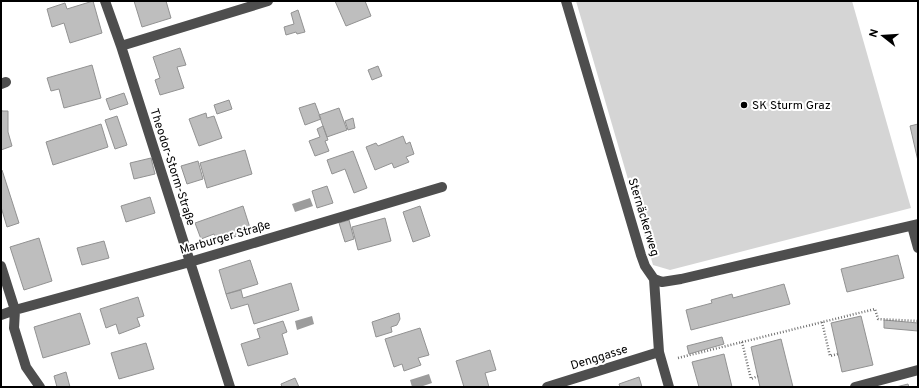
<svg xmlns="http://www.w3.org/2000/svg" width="919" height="388" viewBox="0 0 919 388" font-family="Overpass,sans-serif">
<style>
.green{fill:#d5d5d5}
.water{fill:#9c9c9c}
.building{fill:#bebebe;stroke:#929292}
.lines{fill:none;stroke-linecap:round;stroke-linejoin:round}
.path{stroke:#707070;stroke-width:2.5;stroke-dasharray:1 2;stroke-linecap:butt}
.minor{stroke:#4e4e4e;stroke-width:10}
.poi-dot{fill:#000;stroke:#fff;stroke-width:1.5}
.labels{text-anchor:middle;stroke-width:4;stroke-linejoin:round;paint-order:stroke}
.poi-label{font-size:12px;fill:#000;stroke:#fff;text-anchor:start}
.street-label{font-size:12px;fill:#000;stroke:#fff}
</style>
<rect width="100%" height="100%" fill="#fff"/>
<path class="green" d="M576,1H852L911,208L670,270L653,265Z"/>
<path class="water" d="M310,198L313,206L295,212L292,204Z
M312,316L314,324L297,330L295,321Z
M429,374L432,383L420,387H412L410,380Z"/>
<path class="building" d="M93,1L102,33L70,43L64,23L52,27L47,9L65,3L67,9Z
M134,1H166L171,18L142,27Z
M335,1H365L371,16L346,26Z
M298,10L305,32L297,34L296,32L286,35L284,27L294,24L291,13Z
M180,48L186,65L177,67L184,88L160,95L155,80L160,78L153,57Z
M92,65L101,98L64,108L59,89L51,91L47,78Z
M378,66L382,76L372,80L368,70Z
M124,93L128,104L110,110L106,99Z
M229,100L232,109L217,114L214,105Z
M315,103L321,119L305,125L299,108Z
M1,108L2,111H8V132L12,146L1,150Z
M339,108L347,130L327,137L319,115Z
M206,113L207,118L214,116L222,138L199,146L189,119Z
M117,116L127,145L115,149L105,120Z
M353,118L355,128L348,130L345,121Z
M101,124L108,147L53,165L46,142Z
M918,124V161L910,126Z
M323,126L328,140L325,141L329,151L315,156L309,141L320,137L317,129Z
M403,136L406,144L410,142L414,154L406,157L409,162L394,168L392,163L375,170L366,147L376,143L378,146Z
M245,150L252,174L207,188L200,163Z
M353,151L367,188L354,193L345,169L332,174L327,160Z
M151,158L155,174L134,179L130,163Z
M198,161L203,179L187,184L181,166Z
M1,170H2L19,223L7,227L1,207Z
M327,186L333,203L317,208L312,191Z
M150,197L155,213L126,222L121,206Z
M243,206L251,231L217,243L214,234L201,239L195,223Z
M420,206L430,236L413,242L403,212Z
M385,218L391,241L358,250L352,227Z
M349,220L354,239L345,242L339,223Z
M39,238L52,281L24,290L10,247Z
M104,241L109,258L82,265L77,248Z
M898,255L904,278L847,292L841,269Z
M250,260L258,284L226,294L219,270Z
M291,283L299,310L254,324L248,304L231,309L226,294L241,290L243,298Z
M784,284L790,304L691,330L686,310L712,303L711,300L732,294L733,298Z
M138,297L144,316L137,318L140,326L119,334L116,324L106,328L100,309Z
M80,313L90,344L43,358L34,327Z
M399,313L400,319L397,325L391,327L392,332L376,337L372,322Z
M861,316L873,365L842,372L831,323Z
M884,320L918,323V331L884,328Z
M283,321L287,332L282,334L288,354L248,366L241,344L260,338L257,329Z
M420,328L429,355L418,358L421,365L404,371L402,364L394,367L385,339Z
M722,337L724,344L689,354L687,346Z
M781,339L793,387H760L751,347Z
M146,343L154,369L119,379L111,353Z
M490,350L496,370L485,373L489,387H464L456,361Z
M724,354L732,387H699L692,362Z
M66,372L70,387H57L54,376Z
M639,377L642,387H620L619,384Z
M295,378L299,387H282L281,384Z
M908,384L909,387H896Z"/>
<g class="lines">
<path class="path" d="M822,322L830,356L838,354
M742,342L751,379L758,376
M678,358L875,309L878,319L918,321"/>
<path class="minor" d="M105,1L121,46L230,387
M566,1L641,255L645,266L654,279L662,282L681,279L918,224
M121,46L268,1
M1,84L6,82
M912,226L918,248
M1,266L15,310L14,328L26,367L40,387
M654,279L659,352L669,387
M1,315L15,310L190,262L442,187
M547,387L659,352
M855,387L918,370"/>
</g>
<circle class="poi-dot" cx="744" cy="105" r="4"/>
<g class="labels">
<g class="poi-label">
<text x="752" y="109">SK Sturm Graz</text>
</g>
<g class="street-label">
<text transform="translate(173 167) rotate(72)" y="4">Theodor-Storm-Straße</text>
<text transform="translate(644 217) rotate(73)" y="4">Sternäckerweg</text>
<text transform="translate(225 237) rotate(-16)" y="4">Marburger Straße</text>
<text transform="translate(599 357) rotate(-17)" y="4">Denggasse</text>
</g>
</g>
<rect width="919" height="388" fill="none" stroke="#000000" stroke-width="4"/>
<g transform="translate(883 36) rotate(287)" stroke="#ffffff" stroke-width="3" paint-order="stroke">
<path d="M0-3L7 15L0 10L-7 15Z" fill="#000000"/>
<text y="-6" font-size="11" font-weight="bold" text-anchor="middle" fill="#000000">N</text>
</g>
</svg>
